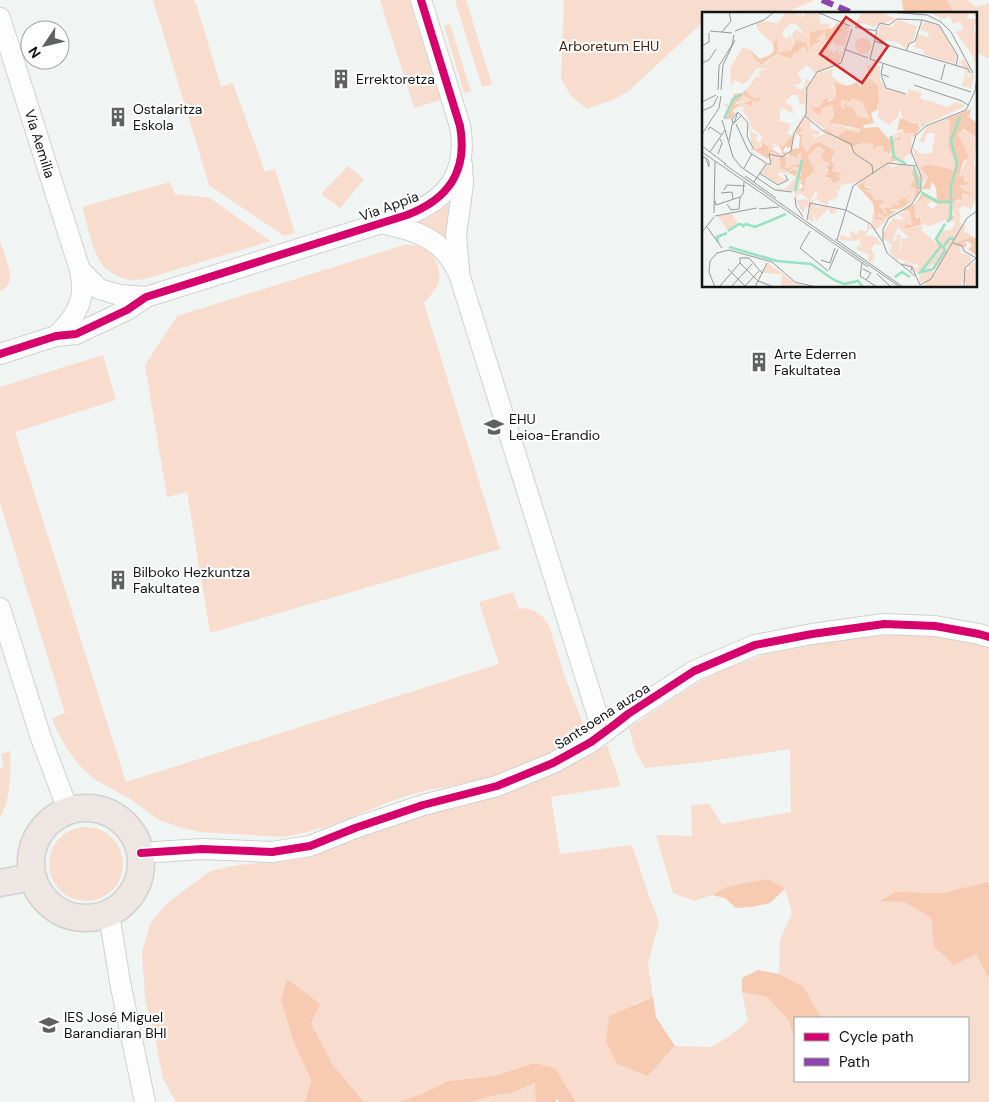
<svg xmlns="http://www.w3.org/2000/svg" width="989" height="1102" viewBox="0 0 989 1102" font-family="'DM Sans',sans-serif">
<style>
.green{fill:#f8ddcf}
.forest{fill:#f7cab2}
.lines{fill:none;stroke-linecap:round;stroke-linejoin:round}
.minor-casing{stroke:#cfd1d0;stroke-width:22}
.major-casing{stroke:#cfd1d0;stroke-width:29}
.minor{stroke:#fdfdfd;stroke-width:20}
.major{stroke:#ede6e3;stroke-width:26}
.quiet{stroke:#8e44ad;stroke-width:6;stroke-dasharray:12 6;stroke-linecap:butt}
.cycleway-casing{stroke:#fff;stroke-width:11}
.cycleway{stroke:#d6006c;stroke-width:8}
.labels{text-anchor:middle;stroke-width:4;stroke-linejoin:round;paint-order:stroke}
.park-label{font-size:14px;fill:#432110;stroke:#fff}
.poi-label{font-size:14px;fill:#121413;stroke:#fff;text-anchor:start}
.street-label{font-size:14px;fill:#121413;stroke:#fff}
.inset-river{fill:none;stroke:#96e2c4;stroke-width:2.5}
.inset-road{fill:none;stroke:#979a99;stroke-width:1}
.view{fill:#d62828;fill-opacity:0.15;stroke:#d62828;stroke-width:2.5}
.inset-edge{fill:none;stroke:#121413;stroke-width:2.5}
</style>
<rect width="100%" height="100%" fill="#f0f4f2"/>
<path class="green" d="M153,0H193L196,3L221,87L233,83L265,172L275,169L295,233L284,236L209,185Z
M380,0H409L441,100L414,108Z
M455,0H466L492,84L482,87Z
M564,0H815L787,12L716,10L712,14H703V22L630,90L613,100L587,109L571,96L561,79Z
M947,0H968L976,7L989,3V59L975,51V14H955Z
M450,24L471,91L464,93L444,26Z
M348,166L364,179L340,208L321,194Z
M170,182L175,194L210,198L271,241L145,279C140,279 134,281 129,280C122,278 113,274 107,270C94,260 87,223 82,207Z
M456,196L451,242L409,226C429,219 441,211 456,196Z
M0,241C3,251 13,273 9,282C8,287 3,289 0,291Z
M404,245C410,245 416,245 421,247C434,252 443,270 438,284C435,291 429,297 424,303L500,549L210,633L187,492L167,497L145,365L177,316Z
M103,355L116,400L15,432L126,782L499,664L479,602L513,592L519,609L523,608L533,610L543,617L549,626L566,680L585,728L582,733L545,756L521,767L493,777L468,783L427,790L397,799L329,826L303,833L284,837L200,832L182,828L159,820L129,798L110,788L94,779L80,766L67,749L57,731L52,718L65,713L0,503V387Z
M891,635C925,635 957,635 989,647V883L987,882L942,893L895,892L880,900L904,902L931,918L934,947L954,965L976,954L989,980V1102H576L555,1068L535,1063L494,1076L448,1081L421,1094L398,1102H364L333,1065L311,1023L281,1000L294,1043L311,1080L305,1102H176L163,1079L154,1033L145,999L142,952L150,924L166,904L210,871L238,865L300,859L411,817L548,774L607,745L621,786L551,797L560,854L632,845L649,896L659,922L648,964L653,997L634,1004L648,1076L675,1046L711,1047L730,1036L748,1021L742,992L767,997L788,1020L795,1040V1081H968V1018H820L821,1017L803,986L779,974L780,940L792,913L785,889L743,885L726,887L712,895L694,901L673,893L656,835L692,836L691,805L709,804L722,824L791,812L790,749L704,762L645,768L635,750L629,728L694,685L720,671L763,655L847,638Z
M10,751C11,774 11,797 0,818V768L4,767L1,754Z
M49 864a37 37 0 1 1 74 0a37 37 0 1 1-74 0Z
M536,1083V1102H470L492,1096L515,1092Z"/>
<path class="forest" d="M902,0H947L955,14H909L903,10Z
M768,879L785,889L770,903L752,907L736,908L725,898L712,895L726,887Z
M987,882L989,884V980L976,954L954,965L934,947L931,918L904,902L879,901L895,892L942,893Z
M758,970L779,974L803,986L821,1017L820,1018H795V1040L788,1020L767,997L742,992V978Z
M287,979L320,1004L311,1023L333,1065L364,1102H305L311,1080L294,1043L281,1000Z
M653,997L656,1017L675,1046L648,1076L617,1064L606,1041L609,1016Z
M535,1063L555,1068L576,1102H560L557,1099L555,1102H536L535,1083L515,1092L492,1096L470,1102H398L421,1094L448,1081L494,1076Z"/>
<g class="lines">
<defs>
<g id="minor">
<path id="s1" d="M0,18L80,270C81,276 82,281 82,287C83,306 70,323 56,336"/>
<path d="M384,224C409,229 434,236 449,257C453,262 456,269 459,274L603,733"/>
<path d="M80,270L99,289L120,295L146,297"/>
<path d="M459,270L456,235L463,184L462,165"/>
<path d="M0,354L56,336L76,334L127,310L146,297L407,215C449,199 468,171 460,126L421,0"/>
<path d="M0,608L40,735L68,810"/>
<path d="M141,853L202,849L272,852L310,846L355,828L423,805L497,786L553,763L591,742L614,725L628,714L694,671L755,645L812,634L884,624L935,626L979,634L989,637"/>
<path d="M109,914L120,982L145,1102"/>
</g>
<path id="major" d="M31 863a55 55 0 1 1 110 0a55 55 0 1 1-110 0Z
M0,883L32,877"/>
</defs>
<use href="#minor" class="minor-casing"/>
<use href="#major" class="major-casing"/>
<use href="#minor" class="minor"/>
<use href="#major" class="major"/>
<path class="quiet" d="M822,0L850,12"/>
<defs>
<path id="cycleway" d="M0,354L56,336L76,334L127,310L146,297L407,215C449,199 468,171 460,126L421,0
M141,853L202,849L272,852L310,846L355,828L423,805L497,786L553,763L591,742L614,725L628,714L694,671L755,645L812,634L884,624L935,626L979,634L989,637"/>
</defs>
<use href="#cycleway" class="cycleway-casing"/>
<use href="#cycleway" class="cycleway"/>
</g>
<defs>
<symbol id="building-bare" viewBox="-9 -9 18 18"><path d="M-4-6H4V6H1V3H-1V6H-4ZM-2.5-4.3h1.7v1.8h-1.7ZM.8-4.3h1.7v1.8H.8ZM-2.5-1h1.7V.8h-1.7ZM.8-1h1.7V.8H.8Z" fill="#606261" stroke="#fff" stroke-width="2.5" paint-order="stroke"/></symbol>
<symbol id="university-bare" viewBox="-9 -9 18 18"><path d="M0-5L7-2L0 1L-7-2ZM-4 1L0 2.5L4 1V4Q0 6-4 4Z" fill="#606261" stroke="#fff" stroke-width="2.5" paint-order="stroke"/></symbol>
<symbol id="school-bare" viewBox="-9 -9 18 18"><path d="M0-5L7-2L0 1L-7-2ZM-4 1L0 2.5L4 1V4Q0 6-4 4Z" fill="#606261" stroke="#fff" stroke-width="2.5" paint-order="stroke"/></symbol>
</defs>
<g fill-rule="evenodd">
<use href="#building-bare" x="327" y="65" width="28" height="28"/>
<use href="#building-bare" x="104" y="103" width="28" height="28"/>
<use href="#building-bare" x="745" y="348" width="28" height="28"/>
<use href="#university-bare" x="480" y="413" width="28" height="28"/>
<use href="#building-bare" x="104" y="566" width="28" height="28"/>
<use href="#school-bare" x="35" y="1011" width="28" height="28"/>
</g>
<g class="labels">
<g class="park-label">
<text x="609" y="51">Arboretum EHU</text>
</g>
<g class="poi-label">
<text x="356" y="84">Errektoretza</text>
<text x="133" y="114">Ostalaritza<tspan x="133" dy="16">Eskola</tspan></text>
<text x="774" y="359">Arte Ederren<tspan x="774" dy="16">Fakultatea</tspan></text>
<text x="509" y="424">EHU<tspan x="509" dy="16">Leioa-Erandio</tspan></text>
<text x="133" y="577">Bilboko Hezkuntza<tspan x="133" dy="16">Fakultatea</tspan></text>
<text x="64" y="1022">IES José Miguel<tspan x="64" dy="16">Barandiaran BHI</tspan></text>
</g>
<g class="street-label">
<text dy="5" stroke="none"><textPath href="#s1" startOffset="132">Via Aemilia</textPath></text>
<text transform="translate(389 206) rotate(-20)" y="5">Via Appia</text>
<text transform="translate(602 716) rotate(-33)" y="5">Santsoena auzoa</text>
</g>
</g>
<g transform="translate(702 12)">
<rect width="275" height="275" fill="#f0f4f2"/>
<path d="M84,0H96V4L99,0V6L105,0H113L118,2V11L128,12L127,17L108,20L109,34L117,30L112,28L124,18V28H128L125,26L126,18H133L130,26L134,19H141L136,16L137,10L146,14L147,19L142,37L141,33L134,34L131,30L125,37L132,40L137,36L136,44L142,38L136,54L113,61L105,53L95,61L100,69L96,73L91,72L99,78L103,73V58V66L108,69L103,93L98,92L95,83H90L83,90L89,93L92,102L79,96L77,109L89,112L85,122L90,123L88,129L80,134L68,131L73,135L66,139L65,132L59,130L57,138L50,133L47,110L50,120L56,123L54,126L57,129L51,125L57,131L61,125L50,116L48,109L40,98L43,96L37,95L41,91L49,94L51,88L32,91L42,83L48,84L44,79L54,64L64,67L58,65L57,59L66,57L55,56L46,69L40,72L33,68L29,75L28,56L41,35L49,38L62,53L75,41L90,46V40L99,35L104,36L101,40L106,39V33L91,30L90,23L94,17L103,23L95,13L89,11L80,20L83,27L89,23L90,30L93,33V36L87,40L75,39V26L71,32L56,18L54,12L63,9L76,11ZM160,0H179L194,7L172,15L159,11L157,14L154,10ZM227,0H275V5L268,1L265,4L266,7H275L272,17L275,26L273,54L271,44L254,20L261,17L258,10L251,12L248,4L242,7ZM196,8L215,14L211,28L203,36L195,30L175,27L178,12L189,15ZM223,9L237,14L255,44L253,52L221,42L222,38L212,35L216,22L226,25L227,21L218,17ZM153 34a8 8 0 1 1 16 0a8 8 0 1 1-16 0ZM262,47L269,58L272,65L269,76L260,74L264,59L259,57L266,58L265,65L268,66L269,58L260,54L259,49L257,54V49ZM166,53L178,54V68L185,77L205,83L207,77L220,81L218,86L245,95L254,90L264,94L225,112L201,109L198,97L196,105L187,113L176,105L177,80L168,68L166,77L164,74ZM131,57L129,64L142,73L130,70L131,76L134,75L133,87L121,88L118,96L113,94L111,99L117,102L121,95L130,92L132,97L129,111L150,117L157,115L156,121L142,120L135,125L104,104V79L115,61ZM151,86L160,90L168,107L155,104L148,94L145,95V91L144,97L139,96V88L148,90ZM103,104L109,110L108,116L118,120L115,124L109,121L113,126L124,121L150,135L160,131L171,132L173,138L176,134H184L180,138L187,143V136L191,151L187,152L190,153L188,155L195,154V151L212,156L209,160L211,168L214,165L213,170L210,169L208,173L215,177L212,186L218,174L216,160L219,174L214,186L204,193V188L201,186L195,191L199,197L188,199L197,196L191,191V195L181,196L185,200L183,202L177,193L182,192L180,187L172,188L170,182L162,178H172L166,174L162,175L163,169L152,175L157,170L139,173L137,179L133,178L136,181L135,186L126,189V194L113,187L116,182L113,179L109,189L98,181L94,185L92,179L78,178L70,176L83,177L94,165L102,171H98L97,177L102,181L104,166L111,159L106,144L114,135L123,139L119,144L128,153L123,158L132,163L123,161V166L129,167L130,172L141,165L135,164L141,160L130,159L131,136L118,130L111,132L106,141L99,133L101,123L96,121L100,120L96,113ZM244,107L248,110L246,134L253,149L252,158L225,152L218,157L226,165L221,171L210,135L219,142L230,141L233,121H225L222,131L217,129L225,115ZM214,112L219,115L209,126L210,147L208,142L203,144L202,150L198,146L200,150L193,149L190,136L196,126H199L195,124L189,131L183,127ZM258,117L275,126L272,154H275V185L269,197L261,194L256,198L259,204L257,210L264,214L262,219L272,225L254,230L259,232L258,241L267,243L270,249L262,256L267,258V253L275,249V275H264V271L259,269L260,275H223L224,270H218L217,263L230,258L233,263L236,258L232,257L233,251L223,259L221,254L216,262L209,254L202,252L203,249L216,257V253L198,247L195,248L187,239L190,233L181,226L182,219L191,206L203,208L196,202L206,199L210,213L205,212L203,217L221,214L219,218L238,234L234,238L239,235L236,228L240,218H249L253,212L252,209L246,210L253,205L250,191L260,188V181L269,182L256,174L268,172L262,169L264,165H257L266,144L257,128ZM196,215L207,226L200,227L197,244L199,223L194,222L195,227L190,230ZM96,139L101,146L98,165L89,158L98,153V151L85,159L82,156L84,144H94L93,149ZM70,141L77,146L79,156L88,163L76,160V163L85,168L76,172L59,161L64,153L70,152L67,145ZM222,185L229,189L225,193L230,197L236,192L248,190V206L228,214L223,213V209L222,212L218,211L219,206L212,202L211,192ZM105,187L113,188L109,192L116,194L111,197L120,194L134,197V201L128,202L127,196L114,209L111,200V210L106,207L108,195H103L101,202L94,188ZM171,200L173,206L180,208L182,206L175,205L178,201L182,205L193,200L173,219L170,212ZM29,201L36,212L26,219L16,204ZM165,210L171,217H167L163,224L153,229L137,228L139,223L149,226L148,219L155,222L157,218L165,219ZM165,223L174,225L179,233L173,232L169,237L173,244L170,251L166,248L167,243L154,237L156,233L159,235L158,227ZM66,251L93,271L107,275H79L80,262L61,261Z" fill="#f8ddcf" fill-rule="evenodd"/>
<path d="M136,10V16L141,19H135L131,27L123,28V19L114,27L118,29L108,35V20L131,16ZM75,26L76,40L89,39L94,28L104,31L107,37L103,41L104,36L100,35L94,41L92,39L89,47L75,41L60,53L52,46L50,40L58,47L68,43L72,39L71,32ZM166,65L164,74L168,67L176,74L177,87L175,98L169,101L172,111L162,113L161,116L176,115L189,130L197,124L199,127L193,129L191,137L193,149H188L190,143L188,137V143L180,138L183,134H176L172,138L171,132L160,131L150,135L120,117H125L135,125L144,118L156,121L159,117L130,111L126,113L132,103L130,93L120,96L118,103L111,99L110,95H118L122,87L127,86L125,90L133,87L134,77L130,70L146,74L155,70L159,76V69ZM150,86L160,90L168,107L155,104L149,94L145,95V91L142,93L144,97L139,96V88L148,90ZM46,76L44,79L48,84L54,87L57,85L59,88L54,90L42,83L32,93L51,88L49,94L41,91L30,99L33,101L29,107H22L26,94H22L24,92L28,95L32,82L40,81ZM269,97L267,105L275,111V126L261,117L256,122L267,145L261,150L257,165L263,164L262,169L269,172L256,174L271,183L260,181V189L257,187L251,191L250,203L253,205L246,209L248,190L236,192L222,185L214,191L220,181L235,187L234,176L230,169L228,177H220L226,165L218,156L226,152L252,158L253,149L246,134L248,110L244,107ZM198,106L210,111L225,112L219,115V112H216L218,116L210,128L212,121H204L200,117L195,119ZM96,113L100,119L96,121L101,123L99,133L105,140L111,132L118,130L133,138L129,149L132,152L130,159L142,161L137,163L136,165H141L131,172L129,167L122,164L126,161L125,154H128L126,150L121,149L119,143L123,139L119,136L115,135L106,144L112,159L104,166L102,180L97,179L102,174L98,171L101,169L79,156L77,146L84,144L83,157L98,151V156L92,155L86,160L91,158L97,160L93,163L99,164V142L96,141L94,150V145L86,143L90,137L97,136L98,125L95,121L91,130ZM91,123L89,136L83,135L81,140L86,141L80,145L69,140L66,147L52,138L48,139L52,134L53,137L59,135L60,130L67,135L66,139L69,137L81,144L78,135L72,133L81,134ZM213,155L218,166L217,180L212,186L214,177L208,174L210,169L213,170L209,161ZM163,169L162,175L172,178H162L170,182L172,188L180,187L182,191L177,193L183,202L185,200L181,196L191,195L190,191L197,194L195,190L201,186L208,184L204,187V193L205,189H210L199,197L198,194L197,197H189L188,199H195L183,205L177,201L175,205H182L181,208L173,207L171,191L155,174ZM212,192L214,206L218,205L219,212L225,211L203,217L204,212L210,213L207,199H199ZM269,225L275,226V244L266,237L270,234L266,229L260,232H265L263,236L253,231Z" fill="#f7cab2" fill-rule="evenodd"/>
<path class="inset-river" d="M22,107L31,87L40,82M189,124L192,145L204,152M212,155L217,177M93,179L100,148M219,180L236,190H249V174L255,153L249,128L258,105M245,210L249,206V190M40,215L44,212L53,215L84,202M26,219L37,212L41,213M16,230L15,225L25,221M27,235L75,249L109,252L132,268L142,272L156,269L161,275M220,260L231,257L243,239L241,235L248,226L252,227M217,262L239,234L234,227L243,212M193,265L200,260L208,265"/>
<path class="inset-road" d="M115,0L148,14M186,0L225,3L239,10L249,20L271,61M153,15L175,19L168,47L269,80M174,18L178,11L187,13L195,7L221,8L237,13L256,44L254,54M8,19L30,21M33,19L62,8L72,0M20,20L29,9L27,0M172,29L266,57L268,61M0,34L7,30V21M142,37L166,46M204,39L207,32L213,29L220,8M0,51L7,48L14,37M181,52L179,62L187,65M179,63L184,76L204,82M239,68L243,52M212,73L260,89L266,93M16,78L17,54L30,33L32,23M19,78L21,53L33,28M0,90L14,83M0,99L11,94L16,84M37,101L46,111L45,124L51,136M103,104L121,119L149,132L152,141L170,153L171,162M31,112L30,107L36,100L32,111M34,112L47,140L64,151M6,118L8,115L20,123M23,118L31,145L39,155L73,178L90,180M0,122L17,96L19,84M27,129L30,113L40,103M0,134L24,152M0,140L166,255M8,140L23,118L20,108M16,142L20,131L18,127M0,145L4,146L7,149V155L4,147M22,152L198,275M42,156L50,142M57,161L76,173L86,168L83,163M43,164L74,186M52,170L64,152H69L67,142L80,145L89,139L92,121L104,102L105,76L115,60L139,51L150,17M22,178L25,173L43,174M19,181L30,180L31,187M93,185L94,194L101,205M13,189L14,193L38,185L41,182L42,170M25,192L29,198L37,197L38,185M57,197L77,195M12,201L13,150M13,204L55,196M105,208L108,191L144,198L169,212L180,229M5,215L20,236M108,219L98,236L126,259M0,220L12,205M133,227L201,275M135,228L151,174L186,151L214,154M251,231L260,234L262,239L274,246M119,248L128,251L133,236M38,251L56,269L72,275M38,251V246H47L60,261M160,251L158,264L175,275M199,252L210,255L209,259M210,255L218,273L229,267L265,206L275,199M26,257L44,275M161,257L169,261L164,268M127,258L136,237M175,262L189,275M213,264L185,241L181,230V217L187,206L209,193L219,178V164L209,139L214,123L224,114L264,98L273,79L275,64M43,274L57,259M13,275L7,260L8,249L15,241L27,238L70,250L93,270L114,275M17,275L38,251M29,275L50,252M53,275L65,251M262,275L263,256L274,246"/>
<path class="view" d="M144,5L186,34L160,71L118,42Z"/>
<rect width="275" height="275" class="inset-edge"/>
</g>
<rect x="794" y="1017" width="175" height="65" fill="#ffffff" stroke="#a0a1a1"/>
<rect x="804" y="1033" width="25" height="8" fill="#d6006c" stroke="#a0a1a1"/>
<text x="839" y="1042" font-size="15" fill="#121413">Cycle path</text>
<rect x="804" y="1058" width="25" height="8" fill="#8e44ad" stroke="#a0a1a1"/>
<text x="839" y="1067" font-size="15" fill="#121413">Path</text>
<g transform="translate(45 45) rotate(235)"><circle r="24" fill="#ffffff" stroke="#a0a1a1"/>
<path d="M0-4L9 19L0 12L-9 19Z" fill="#606261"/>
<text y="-8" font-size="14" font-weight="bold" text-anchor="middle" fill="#121413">N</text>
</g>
</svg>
